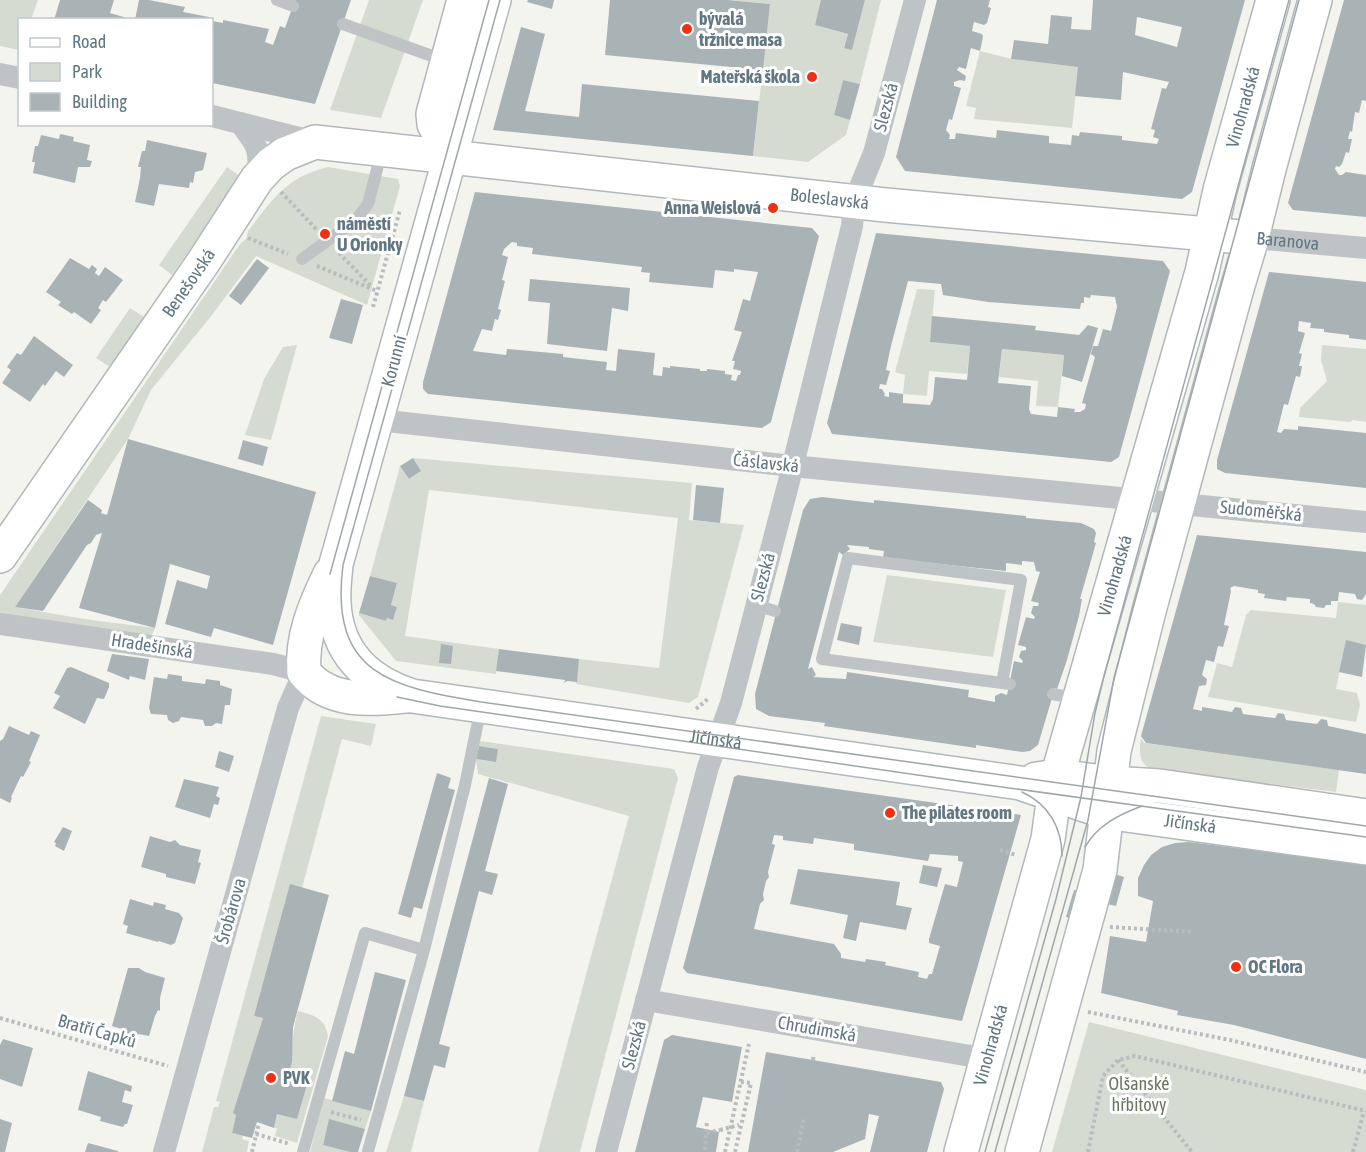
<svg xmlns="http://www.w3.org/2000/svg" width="1366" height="1152" viewBox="0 0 1366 1152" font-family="'Asap Condensed',sans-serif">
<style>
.green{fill:#d5dbd0}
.building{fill:#a9b3b6;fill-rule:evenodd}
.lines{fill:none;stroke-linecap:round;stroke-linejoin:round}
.secondary-casing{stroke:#b1b8bb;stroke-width:36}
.path{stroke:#b8bcbe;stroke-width:4;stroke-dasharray:3 3;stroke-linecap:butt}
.lane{stroke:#bec4c6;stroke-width:12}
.street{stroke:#bec4c6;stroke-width:22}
.secondary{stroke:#fff;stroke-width:33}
.tram{stroke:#9fa7ac;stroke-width:1.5}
.path-bridge{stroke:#b8bcbe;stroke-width:4;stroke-dasharray:3 3;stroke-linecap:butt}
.poi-dot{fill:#ee3015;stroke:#fff;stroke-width:2}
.labels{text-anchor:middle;stroke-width:6;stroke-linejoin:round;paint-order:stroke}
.poi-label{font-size:18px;font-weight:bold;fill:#617782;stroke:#fff;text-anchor:start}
.street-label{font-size:18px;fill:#617782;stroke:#fff}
.park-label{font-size:18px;fill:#687960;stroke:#fff}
</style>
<rect width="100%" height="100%" fill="#f4f4ef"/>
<path class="green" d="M0,0H38L31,19L20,20L19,50L0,46Z
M369,0H423L381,118L330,110Z
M730,0H822L815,25L848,34L844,47L852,50L865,0H881L860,84L843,80L834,115L850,120L846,135L808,162L753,156L770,4Z
M980,51L1012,59L1079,67L1072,128L974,119L976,108L966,106Z
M227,167L241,177L172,275L159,265Z
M328,167L398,179L400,186L367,305L256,256L212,315L151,390L128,439L15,607L84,619L155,628L150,639L0,615V595L240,244L246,239L248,231C273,199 286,177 328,167Z
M917,289L935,290L930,342L970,346L967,374L929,371L927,396L903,394L905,375L895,372Z
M130,308L144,317L110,367L96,358Z
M297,345L271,440L245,435L264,379L283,347Z
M1322,345L1366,349V422L1352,420L1351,422L1299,417L1300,408L1327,381L1321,360Z
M1002,349L1064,355L1058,407L1036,406L1038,381L999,377Z
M413,458L692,483L689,520L744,525L698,697L689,703L576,684L579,659L659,668L678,518L429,490L405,636L499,649L496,674L396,661L359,615V613L386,621L387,618L393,619L397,607L391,605L397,583L370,576L400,466L409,479L421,471Z
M887,575L1006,590L993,657L873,642Z
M1338,602L1366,605V645L1346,641L1336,689L1357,693L1360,705L1356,722L1208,697L1217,663L1232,667L1246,615L1251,610L1336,618Z
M321,716L376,724L371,746L342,739L302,888L254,1016L263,1018L234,1113L236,1115L232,1133L243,1136L242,1139L249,1141L247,1152H202L214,1107H218L220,1102L216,1101Z
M1141,738L1144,743L1339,770L1336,792L1152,769C1138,764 1139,751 1141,738Z
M480,741L674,769L678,778L580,1152H538L629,816L478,774L476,759L495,762L498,749L479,746Z
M298,1011C314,1015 325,1018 328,1036L297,1143L275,1136L277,1128H274L277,1114L308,1081L288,1075C294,1054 291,1032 298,1011Z
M1089,1022L1366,1090V1152H1052Z
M404,1096L424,1101L411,1152H386Z
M324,1098L371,1111L365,1129L329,1120L323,1145L350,1152H310Z"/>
<path class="building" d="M60,0H114L110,13L134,20H54Z
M139,0H149L185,7L183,12L209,17L208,20H135Z
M295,0H351L315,104L212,83V21L223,23V20L269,29L265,42L273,45L280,26L285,28Z
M528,0H554L552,9L527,2Z
M610,0H728L770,4L763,70L605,55Z
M821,0H865L852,50L844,48L848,34L815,25Z
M937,0H990L988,7L991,8L987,23L984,25L974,22L972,31L982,34L983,37L980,51L971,48L966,69L959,67L957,70L966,76L965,81L960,80L954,82V86L961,88L952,120L949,119L946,130L950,135L949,139H955L956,133L996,138L997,130L1049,136V143L1071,145L1072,135L1079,136L1080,132L1122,136V140L1157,144L1159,139L1153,137L1155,130L1151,129L1162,88L1166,89L1169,82L1123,72L1121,100L1075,96L1078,67L1011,59L1014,40L1048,44L1051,15L1072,17L1071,29L1091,30L1093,0H1245L1192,192L1182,199L905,171L896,157ZM1137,17L1182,27L1177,47L1135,35Z
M1344,0H1366V101L1362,100L1359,113L1355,112L1352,132L1350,131L1348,139H1352L1349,153L1346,152L1342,164L1339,167L1336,166L1335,169L1339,175H1342L1346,172L1366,175V217L1293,210L1288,203Z
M521,27L545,34L525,111L579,117L582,84L759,101L753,156L493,130Z
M843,80L860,84L850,120L834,115Z
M60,134L74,137L73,141L90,145L87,160L92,161L90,167H78L75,183L33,173L35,162H32L35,146H38L41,135L59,139Z
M147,140L207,153L203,170L195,172L193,183L190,182L189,188L159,184L154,206L135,202L140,178L141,167H138L142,151H145Z
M475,192L812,228L819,236L771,422L762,428L428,394L423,389V382ZM512,242L517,243V246L533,248L532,254L642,267L641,272L650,273L649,282L713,288L715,270L734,272V269L758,272L750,301L743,299L734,330L742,332L732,361H735L733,369L741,371L740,375H738L736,381L731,380L732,375L725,374V371L707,369V371H700V369L670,366V368L663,367L662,376L653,375L655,353L618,349L616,371L606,370L607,362L563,357V354L507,349L506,355L473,351L482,329L492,331L495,319L498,320L501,310L498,309L505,281L502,280L508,257L502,255L504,249Z
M876,233L1163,261L1170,271L1119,457L1111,462L832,434L827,423ZM908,281L941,284L943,295L988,302L1080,309L1081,303H1084V297L1090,298L1091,295L1115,297L1117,307L1111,331L1103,329L1098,346H1093L1091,354L1095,357L1082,403L1086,404L1085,409L1080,412H1074L1075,409L1058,407L1057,417L1031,414L1029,409L1031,386L998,383L1002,349L1064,355L1062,376L1082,382L1098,328L1088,325L1079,335L1035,330L1036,326L932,316L930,342L970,346L967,380L935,377L933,399L930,405L903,403V394L889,392V397L884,396L885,394L882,389H879L880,384L886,385L890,371L886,370L890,350Z
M70,258L89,269L92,265L97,269L95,273L99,276L105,267L123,280L106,302L103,300L98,308L101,310L91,324L74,312L72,314L58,305L61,302L46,292Z
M257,259L269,268L241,305L229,296Z
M1269,272L1366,282V340L1349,338V335L1324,332V329L1310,328L1311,323L1299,321L1298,331L1305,333L1299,353L1302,354L1299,366H1302L1300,377L1296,376L1288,405L1284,404L1277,432L1281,433L1284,429L1298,430V426L1366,433V488L1225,473L1217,469V460Z
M530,279L630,288L628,311L612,308L607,351L547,344L550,303L528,301Z
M341,299L363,305L352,344L329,338Z
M34,336L73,365L64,377L56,371L45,386L43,384L30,402L2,383L11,370L7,367L17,353L21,355Z
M128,439L316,492L273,645L214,628L211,637L165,624L177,580L207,589L210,576L170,564L155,628L79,608L102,533L96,535L91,543L87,545L43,611L15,607L88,500L102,510L101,513L107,515Z
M243,440L268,447L263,466L238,459Z
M413,458L421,471L409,479L400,466Z
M696,485L724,488L720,523L693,520Z
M822,497L874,503V500L1026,516V518L1081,523L1094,529L1096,533L1094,542L1096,543L1080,599H1082L1079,616L1067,660L1057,689L1055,688L1038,745L1030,751L1022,752L976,745V748L824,726L825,723L769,716L756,709L755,694L803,510L810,499ZM847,545L869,547V549L884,551L883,558L1006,571V563L1022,565V561L1034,562L1036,571L1040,572L1031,601L1039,603L1038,606H1033L1031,613L1035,617L1034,619L1026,617L1018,645L1026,647V650L1021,651L1019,657L1023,661L1022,663L1014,661L1007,695L1001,693L995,696V702L968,697L969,690L847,672L846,679L813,677L816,675L812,667L808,669L839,552L843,555L850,549Z
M1197,535L1366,552V594L1362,600L1357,599L1355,594L1339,592L1338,601H1331V605H1326L1324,608L1316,607L1314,604L1310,603V599L1287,597L1286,601L1264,598L1265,594L1258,593V590L1234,586L1230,588L1231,591L1224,625L1229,626L1223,647L1218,646L1214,662L1206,660L1202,675L1207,679L1206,685L1199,686L1193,709L1202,711V707L1232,712L1235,707L1241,708L1243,714L1275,718L1278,713L1284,714L1286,720L1317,724L1321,719L1327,720L1328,726L1366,734V774L1146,743L1141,736Z
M370,576L397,583L391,605L397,607L393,620L387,618L386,621L359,613Z
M841,623L862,627L859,645L837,640Z
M1346,640L1366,645L1362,677L1339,672Z
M441,644L453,646L451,664L439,663Z
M499,649L579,659L577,682L567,681L564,683L565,680L496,671Z
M112,654L149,659L145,680L130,676L129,680L107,671Z
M71,667L109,683V687L104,699L97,698L85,724L53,708L60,696L54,693L67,668Z
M168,674L182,676V681L205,684L206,679L220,681V685L232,689L230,705H225L222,724L216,723L212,726H205L203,720L181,717L179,721L173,723L168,720L167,715L151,714L149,708L154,677L167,679Z
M9,726L29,735L31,731L40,735L29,761L31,762L23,777L21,776L11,797L12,798L10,803L0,798V741L3,739Z
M479,746L498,749L496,762L476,759Z
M219,751L234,756L229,772L215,767Z
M437,773L451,778L448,788L455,790L422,909L414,907L411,918L398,914Z
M738,775L1021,815L962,1021L687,973L683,968L734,777ZM774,835L783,836V840L813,844L814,838L854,844V850L928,861L930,854L958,856V861L963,862L957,887L945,884L929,939V943L940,946L932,974H929L927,979L918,977L919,972L885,965L886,962L866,959L865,962L841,958V954L834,944L754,929L760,904L764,900L763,894L766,881L769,877L768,872L775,845L772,844Z
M489,778L508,784L485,871L498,874L492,895L479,891L439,1044L450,1047L445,1068L434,1065L424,1101L404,1096Z
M184,779L219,787L216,796L220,798L218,805L214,804L210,818L175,807Z
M63,827L72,831L64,851L55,846L56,843L54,842Z
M150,836L170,842L175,840L180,845L201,850L198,862L201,863L195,884L166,877V874L141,867Z
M1189,842L1349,862H1366V1059L1234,1025L1177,1015L1178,1011L1101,993L1110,936L1146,942L1153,901L1138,896V878L1144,865L1151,855L1162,847L1175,843Z
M923,865L942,868L937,887L919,883Z
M798,869L900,882L896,905L912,908L906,930L860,922L856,941L843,938L848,915L790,904Z
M1115,874L1124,877L1116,906L1107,904Z
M290,884L329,895L293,1027L292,1062L288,1075L308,1081L297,1119L277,1114L274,1128L257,1122L252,1138L232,1133L236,1115L233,1113L263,1018L254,1016Z
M1074,890L1083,892L1075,920L1066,917Z
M130,899L153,906L154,902L166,905L165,909L179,913L183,918L175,943L171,945L159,941L158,942L126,933L128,926L123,924Z
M128,968H139L145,972L165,978L160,998V1011L158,1010L155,1016L149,1036L138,1034L136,1039L123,1036L125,1030L112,1026Z
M375,972L406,980L371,1111L332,1101L345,1051L354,1054Z
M672,1035L742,1047L732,1102L703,1097L696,1127L719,1132L716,1152H635L664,1040Z
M3,1039L33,1048L22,1087L0,1079V1045Z
M766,1052L941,1082L944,1089L927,1152H870L879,1116L869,1114L865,1139L833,1152H748Z
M88,1071L132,1086L131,1092L125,1090L122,1102L133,1105L127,1124H125L123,1127L100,1121L101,1117L78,1110Z
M0,1119L12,1123L5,1152H0Z
M329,1119L365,1129L358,1152H350L323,1145Z
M88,1143L118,1151V1152H85Z"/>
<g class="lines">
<defs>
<g id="secondary">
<path id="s2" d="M494,0L336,564C335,577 333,590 334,602C336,652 366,681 412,696L1020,783L1105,812L1366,848"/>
<path d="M450,156L434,124L433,114L464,0"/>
<path id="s3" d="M0,556L204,261L257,179L271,164L285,154L315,142L885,205L1252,238"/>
<path d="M304,672C328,703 370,700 405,696"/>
<path d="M304,672C301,637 315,605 330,574"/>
<path d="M1036,779L1058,776L1110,783L1160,786L1366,816"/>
<path id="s4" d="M961,1152L1048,839L1056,781L1202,272L1220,190L1273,0"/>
<path d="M1022,1152L1100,870L1114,751L1149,611L1236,292L1252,238L1269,169L1315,0"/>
</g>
</defs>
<use href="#secondary" class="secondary-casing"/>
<path class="path" d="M281,192L317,230
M248,238L288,254
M339,253L371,286
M317,266L377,291
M373,307L400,210
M696,709L709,698
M979,815L980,804
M1000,850L1016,855
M1110,927L1193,932
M1088,1012L1230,1040L1366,1072
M0,1018L168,1066
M813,1060L814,1054
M1118,1060L1192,1152
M331,1112L361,1120
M707,1133L720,1130
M256,1134L290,1144
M705,1150L707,1120
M252,1152L259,1123
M725,1152L749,1044
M735,1152L751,1083L741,1082
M797,1152L804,1117
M1088,1152L1103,1076L1118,1060L1135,1056L1366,1111
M1353,1152L1364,1111"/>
<path class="lane" d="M277,0L293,6
M343,24L446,61
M302,259L356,220L368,204L382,150
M755,605L775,611
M1002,683L822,659L848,558L1021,580L1002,683L1010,684
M1053,694L1078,699
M368,1151L424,950L465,785L481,707
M303,1152L365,933L424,950"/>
<g class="street">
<path d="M0,74L20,78"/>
<path d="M212,116L315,142"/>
<path d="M240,123C258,146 261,150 257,179"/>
<path id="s1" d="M1252,238L1366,248"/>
<path d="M378,420L792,466L1366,522"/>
<path d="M0,624L273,664L304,672L288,708L164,1152"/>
<path d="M646,1000L988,1059"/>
<path d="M606,1152L708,767L731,703L788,485L852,226L854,202L874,153L915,0"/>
</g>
<use href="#secondary" class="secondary"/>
<path class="tram" d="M500,0L343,565C329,675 392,687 481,702L1366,826
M330,574L489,0
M397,697L440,706L966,782L1366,837
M1022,792C1048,804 1062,827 1062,856
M1085,847C1098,825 1118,815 1142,806
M985,1152L1056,899L1081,797L1095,713L1104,676L1289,0
M995,1152L1088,820L1114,678L1299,0"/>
<path class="path-bridge" d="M720,1130L739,1125"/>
</g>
<g class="poi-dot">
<circle cx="687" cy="29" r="6"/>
<circle cx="812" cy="77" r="6"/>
<circle cx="773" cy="208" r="6"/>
<circle cx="325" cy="234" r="6"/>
<circle cx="890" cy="813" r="6"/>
<circle cx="1236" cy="967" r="6"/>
<circle cx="271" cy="1078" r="6"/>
</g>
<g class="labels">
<g class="poi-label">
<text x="699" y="25">bývalá<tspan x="699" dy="21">tržnice masa</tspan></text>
<text x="800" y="83" text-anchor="end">Mateřská škola</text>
<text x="761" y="214" text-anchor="end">Anna Weislová</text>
<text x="337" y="230">náměstí<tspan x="337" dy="21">U Orionky</tspan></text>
<text x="902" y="819">The pilates room</text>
<text x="1248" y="973">OC Flora</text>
<text x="283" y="1084">PVK</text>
</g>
<g class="street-label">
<text transform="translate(886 107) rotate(-75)" y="6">Slezská</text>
<text dy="6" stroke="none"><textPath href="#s4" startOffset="1083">Vinohradská</textPath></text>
<text dy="6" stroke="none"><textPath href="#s3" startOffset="1044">Boleslavská</textPath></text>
<text dy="6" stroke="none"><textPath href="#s1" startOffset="36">Baranova</textPath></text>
<text dy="6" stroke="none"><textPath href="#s3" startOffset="332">Benešovská</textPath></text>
<text transform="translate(394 361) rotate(-75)" y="6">Korunní</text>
<text transform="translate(766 463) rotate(6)" y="6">Čáslavská</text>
<text transform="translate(1261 511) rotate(6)" y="6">Sudoměřská</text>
<text dy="6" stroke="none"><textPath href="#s4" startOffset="597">Vinohradská</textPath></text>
<text transform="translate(763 577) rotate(-75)" y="6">Slezská</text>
<text transform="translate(152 646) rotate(9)" y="6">Hradešínská</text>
<text dy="6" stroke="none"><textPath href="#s2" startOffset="1062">Jičínská</textPath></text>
<text dy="6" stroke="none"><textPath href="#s2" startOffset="1545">Jičínská</textPath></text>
<text transform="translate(231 911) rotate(-74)" y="6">Šrobárova</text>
<text transform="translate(817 1029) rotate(10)" y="6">Chrudimská</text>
<text transform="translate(97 1031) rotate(16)" y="6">Bratří Čapků</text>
<text transform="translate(634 1045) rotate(-75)" y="6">Slezská</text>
<text dy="6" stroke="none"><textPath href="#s4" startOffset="111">Vinohradská</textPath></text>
</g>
<g class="park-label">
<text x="1139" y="1090">Olšanské<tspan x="1139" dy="21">hřbitovy</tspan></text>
</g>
</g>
<rect x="18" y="18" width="195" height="108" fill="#ffffff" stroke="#c0c9cd" stroke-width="1.5"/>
<rect x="30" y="38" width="30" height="9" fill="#ffffff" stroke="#c0c9cd" stroke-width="1.5"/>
<text x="72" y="48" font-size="18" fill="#617782">Road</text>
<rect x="30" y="63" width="30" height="18" fill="#d5dbd0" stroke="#c0c9cd" stroke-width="1.5"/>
<text x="72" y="78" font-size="18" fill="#617782">Park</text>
<rect x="30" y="93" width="30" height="18" fill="#a9b3b6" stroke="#c0c9cd" stroke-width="1.5"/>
<text x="72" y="108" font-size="18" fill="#617782">Building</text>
</svg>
